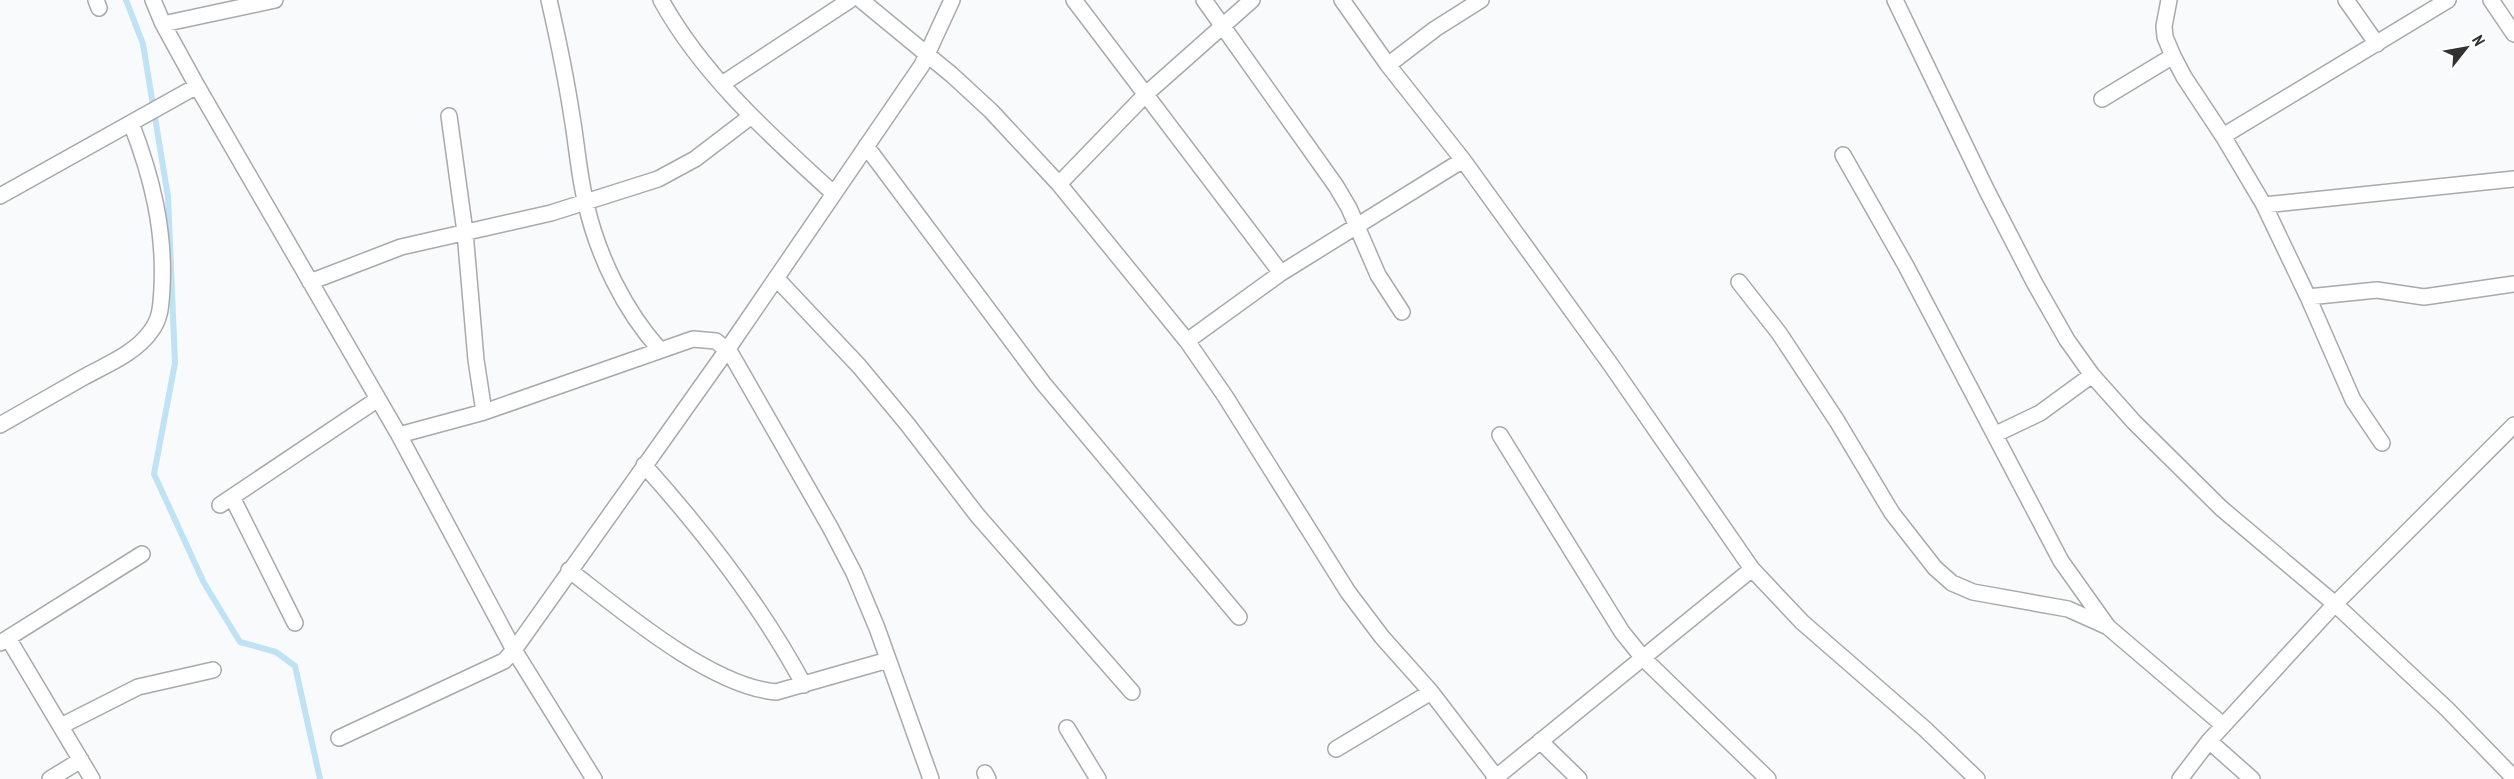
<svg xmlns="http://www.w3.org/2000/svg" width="2514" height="779" viewBox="0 0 2514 779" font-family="'PT Sans Narrow',sans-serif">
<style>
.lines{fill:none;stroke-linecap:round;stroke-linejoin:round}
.stream{stroke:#bfe2f4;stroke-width:6}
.street-casing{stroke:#a9a9ab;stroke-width:18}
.street{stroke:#fff;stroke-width:15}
</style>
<rect width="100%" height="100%" fill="#f9fafc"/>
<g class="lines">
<path class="stream" d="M126,0L143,44L168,197L175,363L154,474L204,583L240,642L276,652L295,666L320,779"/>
<defs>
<path id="street" d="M96,0L99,8
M153,0L163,24L197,86L399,435L514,650L594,779
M549,0C558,39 566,78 572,117C577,146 579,176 586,204C598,256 624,310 660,350
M661,0C703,76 770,135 833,193
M861,0L952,75L991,111L1059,184L1187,341L1225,396L1348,592L1382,637L1431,692L1496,777
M1074,0L1281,273
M1204,0L1336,186L1349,208L1378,275L1402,312
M1342,0L1388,65L1463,160L1611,365L1752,569L1802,622L1925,729L1977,779
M1895,0L1987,191L2034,282L2067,340L2092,375L2134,422L2221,508L2335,604L2447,709L2514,778
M2169,0L2164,26L2165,37L2173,56L2184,77L2223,136L2264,205L2308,297L2353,400L2382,443
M2346,0L2377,44
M2491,0L2514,34
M163,24L275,0
M1388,65L1435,29L1481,0
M722,84L850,0
M2102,99L2173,56
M449,116L465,232L476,360L484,412
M2223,136L2448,0
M866,146L1043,383L1239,617
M1843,155L1906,266L2061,561L2108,627L2223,725
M1059,184L1146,94L1252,0
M0,196L197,86
M2264,205L2514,179
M776,278L859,366L908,425L977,515L1132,692
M310,282L401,247L551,213L658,179L695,159L750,117
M1739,282L1779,333L1837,421L1892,513L1935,568L1952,583L1973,592L2068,609L2106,626
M2308,297L2377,290L2424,297L2514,284
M1187,341L1281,273L1463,160
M0,425C28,409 56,393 84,377C106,365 136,353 151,331C161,318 161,304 162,288C165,230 152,177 131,123
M1996,434L2040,413L2092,375
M399,435L484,412L693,339L716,341L731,354L830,527L854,573L877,628L931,779
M1500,435L1622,632L1643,658L1768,779
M644,465C705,533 761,605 804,685
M232,497L295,623
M220,505L378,399
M569,570C621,610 710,686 776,692L888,660
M8,638L92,779
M0,643L142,554
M61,726L138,687L213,670
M1067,728L1098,779
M339,738L504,661L514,650L727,350L922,65L952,0
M1540,741L1579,779
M2209,741L2252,779
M1336,749L1431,692
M985,773L988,779
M50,779L81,760
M1494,779L1752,569
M2180,779L2209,741L2335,604L2514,425"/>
</defs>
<use href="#street" class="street-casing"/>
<use href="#street" class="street"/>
</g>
<g transform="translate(2466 48) rotate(59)" stroke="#ffffff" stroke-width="4.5" paint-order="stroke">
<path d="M0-4.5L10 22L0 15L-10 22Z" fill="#323233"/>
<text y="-9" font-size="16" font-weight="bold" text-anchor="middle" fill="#323233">N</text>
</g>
</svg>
